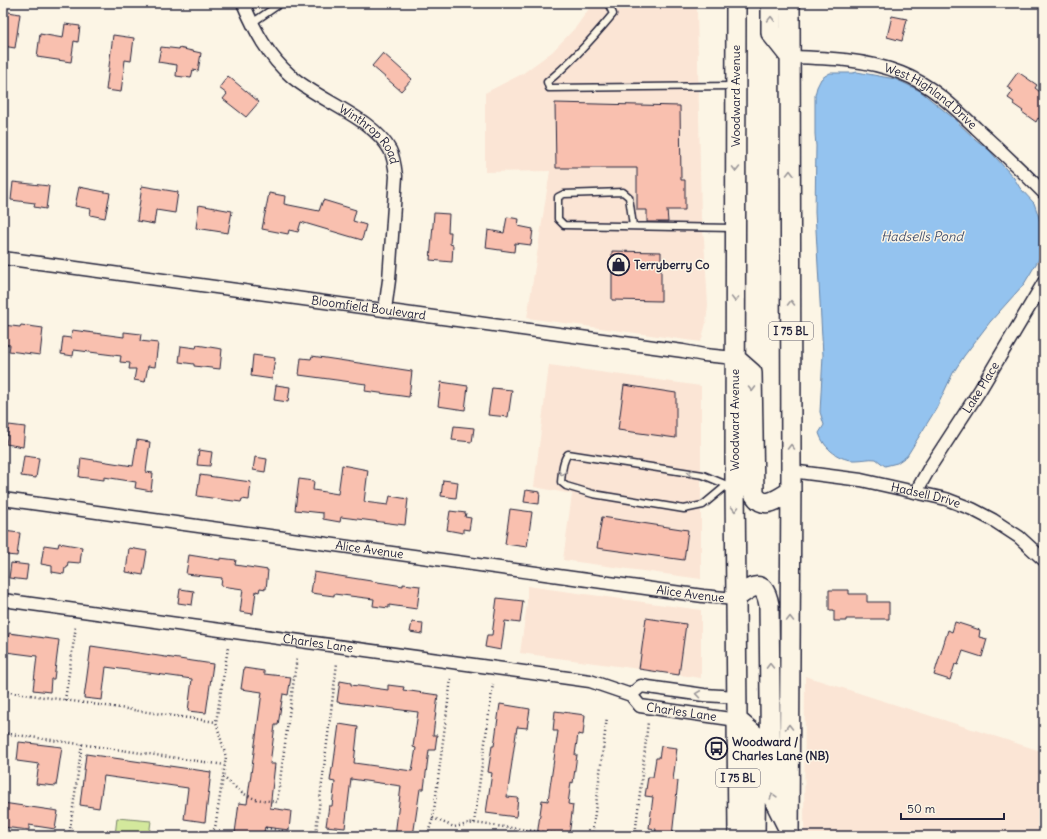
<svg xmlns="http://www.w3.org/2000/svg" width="1047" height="839" viewBox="0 0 1047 839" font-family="Delius,sans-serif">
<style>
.built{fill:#fbe5d5}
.green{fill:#d3e89c;stroke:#7a856c}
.water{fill:#94c3ef;stroke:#6683a7}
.building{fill:#f9c0af;stroke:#22223b}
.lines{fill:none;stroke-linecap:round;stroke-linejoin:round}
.lane-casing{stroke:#22223b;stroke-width:9}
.street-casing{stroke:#22223b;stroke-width:15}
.primary-casing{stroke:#22223b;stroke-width:22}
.path{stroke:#22223b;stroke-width:2.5;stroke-dasharray:1 3;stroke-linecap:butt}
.lane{stroke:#fcf5e5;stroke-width:6}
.street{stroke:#fcf5e5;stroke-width:12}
.primary{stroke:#fcf5e5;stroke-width:19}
.oneway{stroke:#9a9698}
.labels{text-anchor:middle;stroke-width:3;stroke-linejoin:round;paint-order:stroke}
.shield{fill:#fcf5e5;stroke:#63616e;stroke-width:1}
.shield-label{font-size:11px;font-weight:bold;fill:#22223b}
.street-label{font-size:12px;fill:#22223b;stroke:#fcf5e5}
.poi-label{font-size:12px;font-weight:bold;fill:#22223b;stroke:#fcf5e5;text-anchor:start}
.water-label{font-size:13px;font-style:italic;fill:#445271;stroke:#fcf5e5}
</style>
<rect width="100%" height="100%" fill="#fcf5e5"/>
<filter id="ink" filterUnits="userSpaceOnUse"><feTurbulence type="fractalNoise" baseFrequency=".025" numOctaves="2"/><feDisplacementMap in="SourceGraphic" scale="8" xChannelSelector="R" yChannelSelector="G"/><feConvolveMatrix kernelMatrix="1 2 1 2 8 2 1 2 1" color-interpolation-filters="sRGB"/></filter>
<g filter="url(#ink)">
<path class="built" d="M593,3H691L697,9L701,218L704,239L708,305L706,323L701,342L527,318L550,171L485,172V93L522,74L552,52L576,27Z
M549,365L701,386V579L563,560L572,494L534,487Z
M527,586L701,610V678L632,668L520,653L527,604Z
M805,676L1044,752V836H804Z"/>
<path class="green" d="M117,818L151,821L149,836H115Z"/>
<path class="water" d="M857,72L895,79L906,84L920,91L952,117L975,139L989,150L1014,178L1020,188L1034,203L1041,223L1043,232L1042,249L1039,259L1024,284L990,322L964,356L953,373L936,409L907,456L897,463L885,466L876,459C869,458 863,460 856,460C840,461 824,449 819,433L824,425L820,412L823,355L815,212L816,146L815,134V95L817,87L821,79L825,76L830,73H853Z"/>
<path class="building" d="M3,11L20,14L15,48L3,46Z
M892,16L907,19L902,41L887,37Z
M65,24L80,26L78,42L74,41L71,62L37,57L40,34L63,38Z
M113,35L134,38L131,61L125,60L121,92L106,90Z
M161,47L179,49V48L201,53L198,71L193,70L191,78L176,76L177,65L158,62Z
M383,53L412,79L401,91L372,66Z
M1018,72L1037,85L1035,88L1044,95V122L1038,118L1036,122L1022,112L1023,111L1013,104L1014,102L1008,98L1013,91L1007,87Z
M228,76L259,102L246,117L223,99L227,94L219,88Z
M555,103L680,106L681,180H685V210H667L668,222H647V210H637V168H556Z
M13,182L49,186L46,209L34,207L35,203L11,200Z
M142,186L178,192L175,213L156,210L154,224L137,221Z
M79,187L110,193L105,218L90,215L91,209L75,206Z
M269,193L285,196L284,204L319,211L323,200L356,210L353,221L366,225L362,240L301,222L298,232L289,230L288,234L262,229Z
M199,205L232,211L228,233L196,228Z
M434,213L449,214L448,232H451L450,244L453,245L452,262L430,260Z
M507,217L519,219L518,226L533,229L531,245L515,243L514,252L486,248L488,230L504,233Z
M612,251L661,252V301L612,300Z
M3,325L20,327L21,325L43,328L40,355L9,351L10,345L3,344Z
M72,330L124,337V332L141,334L140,341L158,343L155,367L148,366L145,382L134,380L136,369H129L130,363L120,362L121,356L74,350L73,356L61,354L63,337L71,338Z
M197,345L222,349L220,369L194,366V364L179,362L181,346L196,348Z
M253,355L275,358L272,379L251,376Z
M312,356L412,371L409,397L365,391L366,384L299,375L301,358L311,359Z
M441,382L468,386L465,410L438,406Z
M276,385L290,387L288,402L274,400Z
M624,385L676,393V438L618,430Z
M492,388L512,390L508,417L488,415Z
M9,425L25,427L23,447L6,444Z
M454,426L474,428L472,442L452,440Z
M137,440L150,442L146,472L153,473L151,491L135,488L136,482L104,477V480L79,477L81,458L133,466Z
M199,450L212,452L210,466L197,465Z
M24,456L39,458L36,478L21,476Z
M255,457L267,459L265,472L253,470Z
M342,465L368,470L364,502L388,505L390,496L408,499L405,525L341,517L340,522L323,519V513L295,510L299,479L314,481L313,490L338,494Z
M200,475L251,482L249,500L242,499L241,502L197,496Z
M443,480L458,482L456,498L441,496Z
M526,490L540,492L539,504L524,502Z
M510,509L532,512L527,547L505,544Z
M450,511L466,513L465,517L471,518L469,530L463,529V533L447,530Z
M602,517L688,530L684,560L597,548Z
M3,531L20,533L17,556L6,555V550H3Z
M59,543L82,547L80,563L68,562L67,568H65L64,574L52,572V566L41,564L44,545L58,547Z
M129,548L147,551L143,575L126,572Z
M189,555L220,560V558L236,560L235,565L268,570L266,589L260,588L259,592L256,591L253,614L240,612L243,589L221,586L222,578L186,574Z
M11,563L28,565L26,580L9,578Z
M314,572L403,586V584L420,586L417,609L389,605V608L373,606L374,599L334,594V596L311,593Z
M180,589L194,591L192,605L178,603Z
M829,590H849V594H867V602H889V619H846V621H834V610H829Z
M497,598L523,601L520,623L505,621L501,650L485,647L487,635H492Z
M646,618L686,624L679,675L639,669Z
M412,622L423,623L422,634L410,632Z
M955,622L980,630L979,637L987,639L982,657L963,651L958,665L955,664L950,680L934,675L948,630L952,632Z
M9,633L59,640L54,679H51L50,692L33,690L37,656L6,652Z
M91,646L213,664L206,713L188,711L192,679L106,667L102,700L84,698Z
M244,668L264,671V674L291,677L288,695L283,694L278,725H275L270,764H275L270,808L291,811L289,830L265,827L263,836L235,833L239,803L247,804L262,692L241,689Z
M340,681L351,683V685L388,690V685L404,687L403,690L438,695L433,735H437L435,750H429L424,789H420L413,836H395L401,786L351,779L345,828L326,826L329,806H332L335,782L330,781L332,768H333L339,724L358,727L354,763L412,771L416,748L413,747L418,712L337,702Z
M500,704L530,709L527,728L517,727L507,797L518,798L516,817L486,813L492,773L488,772L492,746H494Z
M555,711L585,715L583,735L578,734L575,755H577L573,783L571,782L568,804L573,805L569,836H537L542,800L548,801L558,731H553Z
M19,742L62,747L56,786L36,784L39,764L17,761Z
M661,746L677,748L673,780L678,781L672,836H655L656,829L649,828L653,797L645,796L648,777H653L656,758H659Z
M86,754L211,772L205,822L184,819L188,788L104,776L99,808L80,805Z
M3,803L58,811L55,829L29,825V830L3,827Z"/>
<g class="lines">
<defs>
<path id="lane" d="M608,3L613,14C593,38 572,62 547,82L549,88L734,86
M252,23L281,3
M633,226L629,197L623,192L564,194L558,197V219L564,225L733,228
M727,485L703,505L684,509L593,494L566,486L561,482C562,473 562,461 568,454L703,475L727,485L733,484"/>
<g id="street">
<path id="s1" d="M243,3C255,31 268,56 291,76C319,101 372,117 390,150C394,158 395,167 396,176L389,280L385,310"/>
<path id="s2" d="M790,57C827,58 866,59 901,73C930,84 953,106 976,128C999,149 1022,171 1044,193"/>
<path id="s3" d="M3,258L683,351L704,355L735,358"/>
<path id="s4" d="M791,471L861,480L946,499L972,509L993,520L1019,537L1044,560"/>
<path id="s5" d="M916,492L930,467L980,390L1044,282"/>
<path id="s6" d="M3,499L703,596L735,599"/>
<path id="s7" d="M3,600L590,681L631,695L640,706L737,720"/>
<path d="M631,695L641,686L704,695L737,697"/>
</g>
<path id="primary" d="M736,3L735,484L738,836
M771,3V33L790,57
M735,358L752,373L754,494C764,511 778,499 791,491
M735,599C751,586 764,577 769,605L771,794L787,826
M737,720L756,736L755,836
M789,836L791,471L790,3"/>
</defs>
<use href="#lane" class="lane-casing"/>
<use href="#street" class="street-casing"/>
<use href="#primary" class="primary-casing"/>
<path class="path" d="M3,642L7,617
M451,679L433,818L454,827L474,823L573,836
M3,691L216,722
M65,700L76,626
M3,733L225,765
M223,777L242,793L255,799L277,802L297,657
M474,823L493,684
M69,836L82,744
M209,836L215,828L226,757L216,722L228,648
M210,836L230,833L247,836
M265,836L266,828L285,831L291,836L316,831
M318,836L316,831L337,663
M427,836L433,818
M592,836L607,717
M635,836L648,722"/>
<use href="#lane" class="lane"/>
<use href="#street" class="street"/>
<use href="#primary" class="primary"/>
</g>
<defs><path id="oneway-chevron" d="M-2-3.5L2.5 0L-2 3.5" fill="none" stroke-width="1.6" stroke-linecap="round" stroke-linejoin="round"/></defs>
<g class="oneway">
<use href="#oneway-chevron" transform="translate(771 19) rotate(-89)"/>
<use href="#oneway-chevron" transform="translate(736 169) rotate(91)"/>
<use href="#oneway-chevron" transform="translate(790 173) rotate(-90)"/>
<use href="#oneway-chevron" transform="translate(735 299) rotate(90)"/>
<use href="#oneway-chevron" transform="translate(791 303) rotate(-90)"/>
<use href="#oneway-chevron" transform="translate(752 389) rotate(89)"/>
<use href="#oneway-chevron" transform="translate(791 447) rotate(-90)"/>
<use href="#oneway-chevron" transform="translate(562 473) rotate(97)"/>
<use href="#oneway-chevron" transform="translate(690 473) rotate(-171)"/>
<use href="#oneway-chevron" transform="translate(735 509) rotate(90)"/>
<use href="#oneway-chevron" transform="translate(790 619) rotate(-90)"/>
<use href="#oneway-chevron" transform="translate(770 666) rotate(-91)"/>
<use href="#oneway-chevron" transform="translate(698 694) rotate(-172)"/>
<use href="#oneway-chevron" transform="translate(789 727) rotate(-90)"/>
<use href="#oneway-chevron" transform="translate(773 796) rotate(-107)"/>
</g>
</g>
<defs>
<symbol id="shop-ring" viewBox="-11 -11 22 22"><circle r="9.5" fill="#fcf5e5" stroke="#22223b" stroke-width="1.5"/><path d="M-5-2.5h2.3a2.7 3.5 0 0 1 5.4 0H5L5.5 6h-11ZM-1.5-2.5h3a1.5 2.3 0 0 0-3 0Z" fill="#22223b"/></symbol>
<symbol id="bus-ring" viewBox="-11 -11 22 22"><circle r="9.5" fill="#fcf5e5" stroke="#22223b" stroke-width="1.5"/><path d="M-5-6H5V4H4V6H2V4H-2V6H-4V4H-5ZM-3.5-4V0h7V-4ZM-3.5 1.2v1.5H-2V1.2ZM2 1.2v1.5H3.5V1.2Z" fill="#22223b"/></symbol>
</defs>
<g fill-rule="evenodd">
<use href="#shop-ring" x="606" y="252" width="25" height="25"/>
<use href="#bus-ring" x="704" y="736" width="25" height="25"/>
</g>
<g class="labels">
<g class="shield">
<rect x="769" y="322" width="44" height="18" rx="3"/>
<rect x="716" y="769" width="44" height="18" rx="3"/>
</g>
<g class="shield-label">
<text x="791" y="335">I 75 BL</text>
<text x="738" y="782">I 75 BL</text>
</g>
<g class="street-label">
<text transform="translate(736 96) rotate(-90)" y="4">Woodward Avenue</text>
<text dy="4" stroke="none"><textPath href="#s2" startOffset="150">West Highland Drive</textPath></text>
<text dy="4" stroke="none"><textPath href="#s1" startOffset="187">Winthrop Road</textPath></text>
<text dy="4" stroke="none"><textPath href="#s3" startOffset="369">Bloomfield Boulevard</textPath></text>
<text dy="4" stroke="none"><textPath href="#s5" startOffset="123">Lake Place</textPath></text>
<text transform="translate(735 420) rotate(-90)" y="4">Woodward Avenue</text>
<text dy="4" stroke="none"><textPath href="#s4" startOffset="137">Hadsell Drive</textPath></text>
<text dy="4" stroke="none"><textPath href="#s6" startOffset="370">Alice Avenue</textPath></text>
<text dy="4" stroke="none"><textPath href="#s6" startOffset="694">Alice Avenue</textPath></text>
<text dy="4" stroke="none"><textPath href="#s7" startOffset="318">Charles Lane</textPath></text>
<text dy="4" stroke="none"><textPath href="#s7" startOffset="692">Charles Lane</textPath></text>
</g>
<g class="poi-label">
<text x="634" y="269">Terryberry Co</text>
<text x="732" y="746">Woodward /<tspan x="732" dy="14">Charles Lane (NB)</tspan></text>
</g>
<g class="water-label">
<text x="922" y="241">Hadsells Pond</text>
</g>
</g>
<rect width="1047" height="839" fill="none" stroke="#fcf5e5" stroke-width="16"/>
<rect x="8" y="8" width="1031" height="823" fill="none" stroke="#22223b" stroke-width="1.5" filter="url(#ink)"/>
<path d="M901 813v6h103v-6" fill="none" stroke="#22223b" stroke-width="2"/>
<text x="907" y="813" font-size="12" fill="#22223b" stroke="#fcf5e5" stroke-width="3" paint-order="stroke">50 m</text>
</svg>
